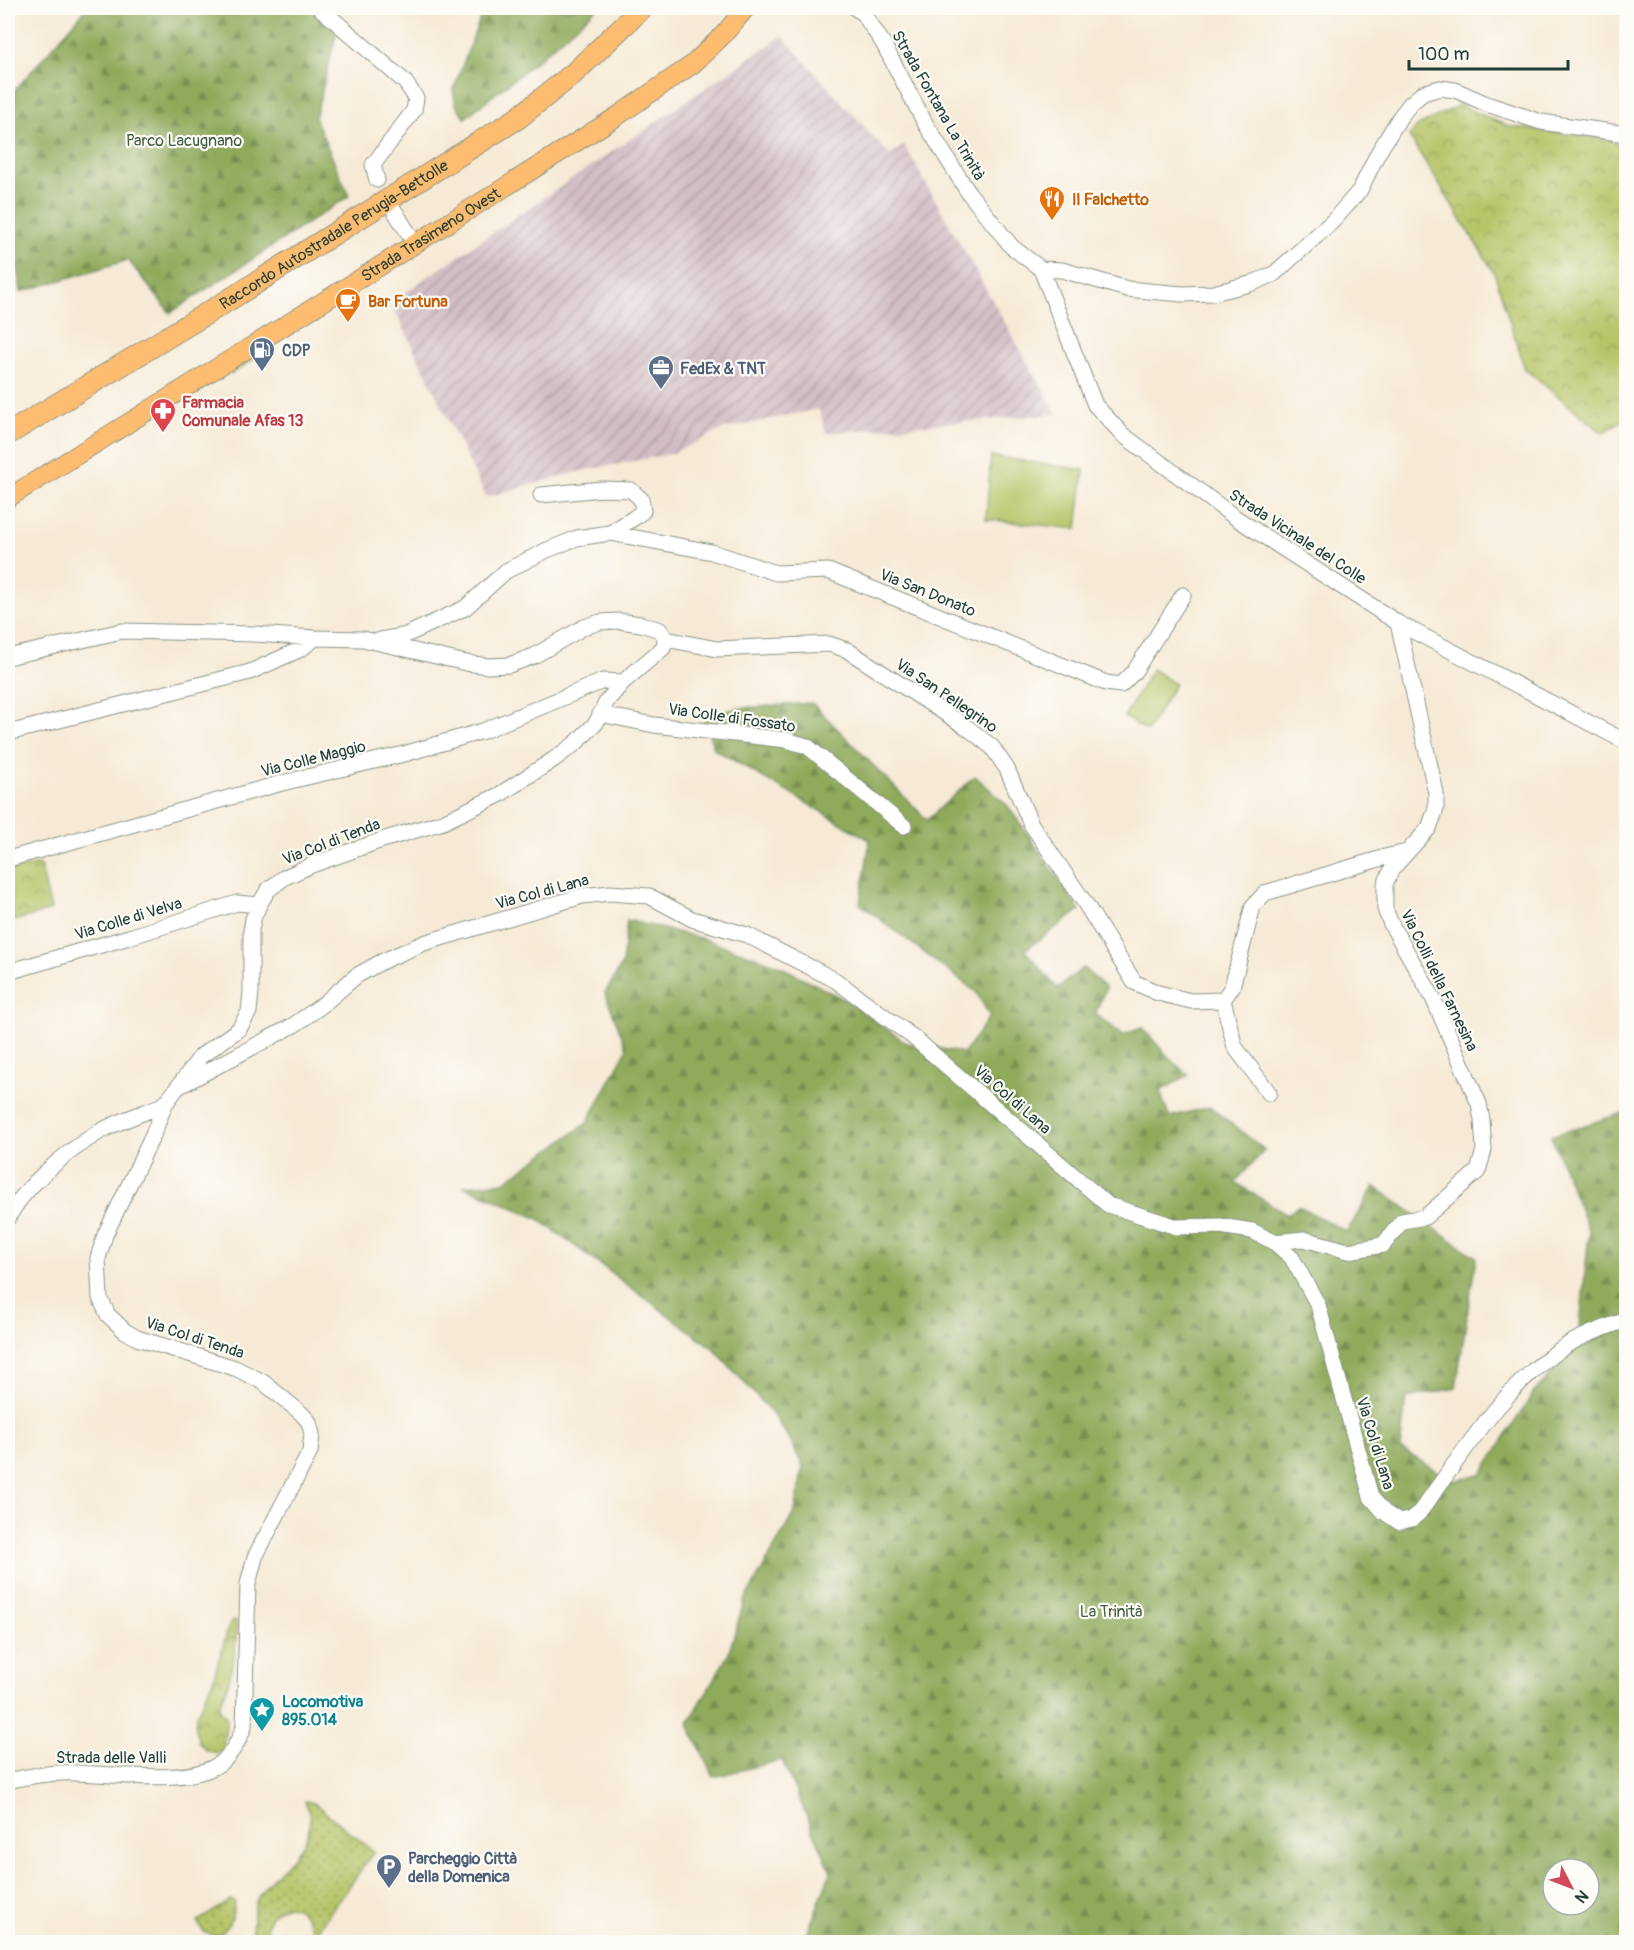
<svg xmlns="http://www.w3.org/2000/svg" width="1634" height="1950" viewBox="0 0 1634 1950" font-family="Pangolin,sans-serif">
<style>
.industrial{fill:url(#industrial-furrows)}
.grass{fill:url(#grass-dots);stroke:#6a814e;stroke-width:1.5}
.forest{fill:url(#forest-firs);stroke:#587448;stroke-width:1.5;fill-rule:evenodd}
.park{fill:url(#park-crowns);stroke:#6a814e;stroke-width:1.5}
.garden{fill:#b5c567;stroke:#6a814e;stroke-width:1.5}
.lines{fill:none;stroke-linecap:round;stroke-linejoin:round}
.minor-casing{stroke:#8a9485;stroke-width:17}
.major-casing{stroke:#8a9485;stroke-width:20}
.highway-casing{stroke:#8a9485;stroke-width:23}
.minor{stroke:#fff;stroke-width:15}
.major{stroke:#febc70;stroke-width:18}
.highway{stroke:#febc70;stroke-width:21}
.labels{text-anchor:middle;stroke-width:4.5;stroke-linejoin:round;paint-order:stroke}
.street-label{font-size:16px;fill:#1f3d34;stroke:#fdfcf7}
.park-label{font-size:16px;fill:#445f41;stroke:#fdfcf7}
.food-label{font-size:16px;font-weight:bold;fill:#c56008;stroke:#fdfcf7;text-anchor:start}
.service-label{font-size:16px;font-weight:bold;fill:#4e5e75;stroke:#fdfcf7;text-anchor:start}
.health-label{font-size:16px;font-weight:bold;fill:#be3a42;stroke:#fdfcf7;text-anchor:start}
.culture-label{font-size:16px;font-weight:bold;fill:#0d838f;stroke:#fdfcf7;text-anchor:start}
</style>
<defs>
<pattern id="industrial-furrows" width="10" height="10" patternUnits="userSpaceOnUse" patternTransform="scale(1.5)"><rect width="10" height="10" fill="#d2bdc5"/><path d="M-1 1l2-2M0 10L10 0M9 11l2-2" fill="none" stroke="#aa9ba1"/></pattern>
<pattern id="grass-dots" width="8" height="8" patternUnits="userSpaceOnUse" patternTransform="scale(1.5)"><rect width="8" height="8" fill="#b5c567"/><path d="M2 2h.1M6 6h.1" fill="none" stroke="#93a156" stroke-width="1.8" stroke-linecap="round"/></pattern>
<pattern id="forest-firs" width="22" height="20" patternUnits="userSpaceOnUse" patternTransform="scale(1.5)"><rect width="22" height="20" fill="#90aa5c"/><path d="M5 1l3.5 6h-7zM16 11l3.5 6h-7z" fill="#758c4d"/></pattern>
<pattern id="park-crowns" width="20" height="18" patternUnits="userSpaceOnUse" patternTransform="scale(1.5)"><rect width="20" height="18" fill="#b5c567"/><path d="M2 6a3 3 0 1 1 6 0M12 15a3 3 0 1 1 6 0" fill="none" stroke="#93a156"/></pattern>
</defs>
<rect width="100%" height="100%" fill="#fdfcf7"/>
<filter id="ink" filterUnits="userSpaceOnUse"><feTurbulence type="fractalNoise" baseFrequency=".0167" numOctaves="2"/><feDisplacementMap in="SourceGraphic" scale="12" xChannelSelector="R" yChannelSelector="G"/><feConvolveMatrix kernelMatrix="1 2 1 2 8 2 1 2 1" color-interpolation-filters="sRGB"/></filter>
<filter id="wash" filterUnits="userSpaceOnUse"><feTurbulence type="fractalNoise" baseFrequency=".008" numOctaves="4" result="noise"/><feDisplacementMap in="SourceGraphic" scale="24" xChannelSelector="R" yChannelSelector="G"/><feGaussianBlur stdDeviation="1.35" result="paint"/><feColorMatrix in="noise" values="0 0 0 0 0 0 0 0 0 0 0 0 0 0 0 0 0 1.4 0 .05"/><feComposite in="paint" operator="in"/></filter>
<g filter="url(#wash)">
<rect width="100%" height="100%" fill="#f6ead6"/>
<path class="industrial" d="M782,36L890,156L904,145L1057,414L826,433L819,409L724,429L671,454L581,471L486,497L391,302Z"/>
<path class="grass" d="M305,1801L314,1803L374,1852L314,1935C299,1880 252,1917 272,1942H254C252,1936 252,1927 253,1919C254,1915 254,1910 255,1905C263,1875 310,1857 310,1819C310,1813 307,1807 305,1801Z
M231,1900L235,1903C233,1911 232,1921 227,1927C217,1942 202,1935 198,1921Z"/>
<path class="forest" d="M87,8H321L339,24L315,118L349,196L170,313L128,260L21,292L8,193V98Z
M484,8H597L535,62L465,118L456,105L453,91Z
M812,703L927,820L975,776L1008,806L1080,910L1025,950L1057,988L1083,968L1106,988L1095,1014L1123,1035L1142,1028L1173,1062L1189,1075L1160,1091L1169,1117L1210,1107L1265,1150L1235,1182L1287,1215L1298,1206L1347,1232L1374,1186L1476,1257L1456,1388L1406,1398L1400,1449L1454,1481L1482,1473L1534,1392L1578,1347L1589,1232L1551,1136L1626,1112V1942H804L831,1871L782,1760L714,1777L688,1724L728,1655L744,1602L795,1511L803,1466L788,1437L771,1412L714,1349L537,1218L464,1186L504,1182L587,1123L627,1049L605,993L622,964L627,920L701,938L776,964L845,1000L907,1043L964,1053L990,1016L976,992L860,904L870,840L714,749L702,715L741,708ZM1553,1869H1589V1905H1553Z"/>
<path class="park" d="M1459,105L1508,126L1613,140L1626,155V418L1603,433L1525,369L1494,272L1409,136L1418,126Z
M40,864L51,910L14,921L8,897V871Z
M233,1620L236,1621C239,1635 232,1673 227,1687C224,1695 219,1700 219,1709L227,1718L223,1749L219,1753L207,1751L199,1743L195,1729L196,1716L213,1680L230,1623Z"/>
<path class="garden" d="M268,345L270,349L231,374L228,370Z
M991,456L1084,470L1077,529L986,519Z
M1152,669L1175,684L1147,731L1124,717Z"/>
</g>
<g filter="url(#ink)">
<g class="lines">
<defs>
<path id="minor" d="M320,8L405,82L416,98L414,110L373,165L377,180
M855,8L862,12L883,43L925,123L968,192L1012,247L1041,269L1062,270L1127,289L1182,294L1213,293L1250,284L1274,274L1333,221L1360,190L1378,153L1400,117L1411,103L1423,93L1440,88L1455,90L1487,104L1541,122L1626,134
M394,210L415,244
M1041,269L1095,405L1123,435L1236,518L1398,623L1626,742
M541,495L602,489L631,490L641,499L643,511L634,518L610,533
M666,639L717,649L829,644L847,650L968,728L992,747L1007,769L1031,824L1085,903L1134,982L1158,993L1191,1001L1223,1000L1232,987L1253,906L1265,893L1389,856L1407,852
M380,640L406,635L465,608L506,571L545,551L577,538L610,533L712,552L776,573L828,571L1106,683L1121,685L1134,672L1183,595
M8,657L122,631L254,634L315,638L363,639L466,663L488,666L509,665L534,656L584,627L600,622L619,621L641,624L660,630L666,639L663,648L623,682L607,701L596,723L576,743L553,760L499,795L443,822L382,840L312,865L285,877L268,890L259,905L253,919L251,931V992L249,1012L239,1029L201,1056L165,1104L153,1135L105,1235L98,1258L100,1298L108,1315L125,1331L137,1338L235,1368L263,1382L301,1413L309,1422L312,1434L310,1452L255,1557L248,1584L244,1727C238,1742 230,1759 214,1767C182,1784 113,1774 77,1773C54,1772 29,1776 8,1781
M600,714L654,725L786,740L807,746L904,826
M8,733L250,672L301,649L315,638
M8,859L282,783L404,754L483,731L603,681L623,682
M8,972L129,937L237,903L259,905
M1223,1000L1235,1047L1269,1093
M180,1086L294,1025L321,1006L356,976L383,961L424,943L582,896L610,893L649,896L692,919L747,935L835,980L913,1037L1108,1205L1177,1227L1220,1226L1252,1231L1274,1242L1292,1258L1318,1305L1371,1497L1384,1512L1399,1522L1412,1519L1419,1513C1463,1454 1503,1385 1567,1345C1585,1334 1607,1327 1626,1320
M8,1218C25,1185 69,1150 101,1131C121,1120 144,1113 165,1104
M1274,1242L1304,1239L1348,1251L1383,1245L1402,1221L1425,1217L1478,1171L1484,1150L1482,1120L1479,1104L1433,998L1391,924L1385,909V884L1392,869L1429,828L1436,809V793L1398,623"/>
<g id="major">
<path id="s1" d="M8,498L342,290L616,117L693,64L724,34L746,8"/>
</g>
<g id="highway">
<path id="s2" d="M8,434L232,298L518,118L573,74L642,8"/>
</g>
</defs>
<use href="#minor" class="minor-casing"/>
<use href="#major" class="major-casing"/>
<use href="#highway" class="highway-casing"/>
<use href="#minor" class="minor"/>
<use href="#major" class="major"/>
<use href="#highway" class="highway"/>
</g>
</g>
<defs>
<symbol id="restaurant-pin" viewBox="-11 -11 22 30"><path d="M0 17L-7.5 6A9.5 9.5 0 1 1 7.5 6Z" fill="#e8710a" stroke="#fdfcf7"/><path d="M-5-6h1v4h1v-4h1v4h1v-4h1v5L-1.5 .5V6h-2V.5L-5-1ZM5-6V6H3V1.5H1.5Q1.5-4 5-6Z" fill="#fff"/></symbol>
<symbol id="cafe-pin" viewBox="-11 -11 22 30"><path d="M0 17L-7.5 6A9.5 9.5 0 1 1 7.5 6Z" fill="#e8710a" stroke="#fdfcf7"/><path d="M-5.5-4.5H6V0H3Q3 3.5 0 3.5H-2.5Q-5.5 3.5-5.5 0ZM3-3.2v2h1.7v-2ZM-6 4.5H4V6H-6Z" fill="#fff"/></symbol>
<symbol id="fuel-pin" viewBox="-11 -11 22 30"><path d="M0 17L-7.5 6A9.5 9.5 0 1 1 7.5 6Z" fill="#5c6f8a" stroke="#fdfcf7"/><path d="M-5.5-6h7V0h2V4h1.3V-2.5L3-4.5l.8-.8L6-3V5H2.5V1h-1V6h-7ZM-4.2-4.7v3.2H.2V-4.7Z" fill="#fff"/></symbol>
<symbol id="office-pin" viewBox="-11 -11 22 30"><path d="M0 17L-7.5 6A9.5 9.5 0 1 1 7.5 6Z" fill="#5c6f8a" stroke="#fdfcf7"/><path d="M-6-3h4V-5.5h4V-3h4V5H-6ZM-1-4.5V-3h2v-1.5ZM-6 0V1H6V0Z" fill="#fff"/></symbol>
<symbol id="pharmacy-pin" viewBox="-11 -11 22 30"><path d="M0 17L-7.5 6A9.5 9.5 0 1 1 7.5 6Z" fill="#e0444e" stroke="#fdfcf7"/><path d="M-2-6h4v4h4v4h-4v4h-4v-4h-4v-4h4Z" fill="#fff"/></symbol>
<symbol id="sight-pin" viewBox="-11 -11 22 30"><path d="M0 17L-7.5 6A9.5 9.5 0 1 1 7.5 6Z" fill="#0f9aa8" stroke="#fdfcf7"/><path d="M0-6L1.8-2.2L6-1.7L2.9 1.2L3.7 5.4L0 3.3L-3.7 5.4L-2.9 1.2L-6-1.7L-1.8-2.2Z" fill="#fff"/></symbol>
<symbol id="parking-pin" viewBox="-11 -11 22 30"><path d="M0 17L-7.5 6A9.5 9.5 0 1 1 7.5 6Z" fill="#5c6f8a" stroke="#fdfcf7"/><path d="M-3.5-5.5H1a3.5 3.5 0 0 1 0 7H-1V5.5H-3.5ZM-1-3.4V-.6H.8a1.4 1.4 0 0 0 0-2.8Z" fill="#fff"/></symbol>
</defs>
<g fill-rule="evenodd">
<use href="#restaurant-pin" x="1037" y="184" width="30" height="40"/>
<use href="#cafe-pin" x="333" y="286" width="30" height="40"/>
<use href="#fuel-pin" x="247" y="335" width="30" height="40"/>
<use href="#office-pin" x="646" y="353" width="30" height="40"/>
<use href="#pharmacy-pin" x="148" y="396" width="30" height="40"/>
<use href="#sight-pin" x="247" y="1695" width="30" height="40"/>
<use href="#parking-pin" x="374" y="1852" width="30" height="40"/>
</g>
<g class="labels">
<g class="street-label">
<text transform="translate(939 105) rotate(60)" y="6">Strada Fontana La Trinità</text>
<text dy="6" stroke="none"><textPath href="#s2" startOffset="382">Raccordo Autostradale Perugia-Bettolle</textPath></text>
<text dy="6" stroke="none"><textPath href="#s1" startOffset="498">Strada Trasimeno Ovest</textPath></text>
<text transform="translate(1298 536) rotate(33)" y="6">Strada Vicinale del Colle</text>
<text transform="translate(928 592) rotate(22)" y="6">Via San Donato</text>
<text transform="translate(947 695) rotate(34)" y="6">Via San Pellegrino</text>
<text transform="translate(732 717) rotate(8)" y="6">Via Colle di Fossato</text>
<text transform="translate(313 758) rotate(-14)" y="6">Via Colle Maggio</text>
<text transform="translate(331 841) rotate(-21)" y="6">Via Col di Tenda</text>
<text transform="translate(542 891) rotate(-15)" y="6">Via Col di Lana</text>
<text transform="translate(128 918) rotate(-17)" y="6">Via Colle di Velva</text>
<text transform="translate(1440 980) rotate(64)" y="6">Via Colli della Farnesina</text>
<text transform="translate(1013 1099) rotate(41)" y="6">Via Col di Lana</text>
<text transform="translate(195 1337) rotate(18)" y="6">Via Col di Tenda</text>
<text transform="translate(1376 1443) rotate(73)" y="6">Via Col di Lana</text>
<text x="111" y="1763">Strada delle Valli</text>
</g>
<g class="park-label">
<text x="184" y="146">Parco Lacugnano</text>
<text x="1111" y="1617">La Trinità</text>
</g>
<g class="food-label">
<text x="1072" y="205">Il Falchetto</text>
<text x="368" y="307">Bar Fortuna</text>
</g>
<g class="service-label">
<text x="282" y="356">CDP</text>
<text x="680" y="374">FedEx &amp; TNT</text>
<text x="408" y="1864">Parcheggio Città<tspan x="408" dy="18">della Domenica</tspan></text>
</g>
<g class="health-label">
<text x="182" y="408">Farmacia<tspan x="182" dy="18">Comunale Afas 13</tspan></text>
</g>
<g class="culture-label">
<text x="282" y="1707">Locomotiva<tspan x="282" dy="18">895.014</tspan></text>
</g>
</g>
<rect width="1634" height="1950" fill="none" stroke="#fdfcf7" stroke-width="30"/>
<g transform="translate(1571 1887) rotate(132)"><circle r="28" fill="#fdfcf7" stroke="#a4b0a9" stroke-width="1.5"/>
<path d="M0-4.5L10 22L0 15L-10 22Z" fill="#d1495b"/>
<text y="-9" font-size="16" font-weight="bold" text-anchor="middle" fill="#1f3d34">N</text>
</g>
<path d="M1409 60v9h159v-9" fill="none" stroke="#1f3d34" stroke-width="3"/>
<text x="1418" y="60" font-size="18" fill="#1f3d34" stroke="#fdfcf7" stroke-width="4.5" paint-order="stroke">100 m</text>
</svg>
